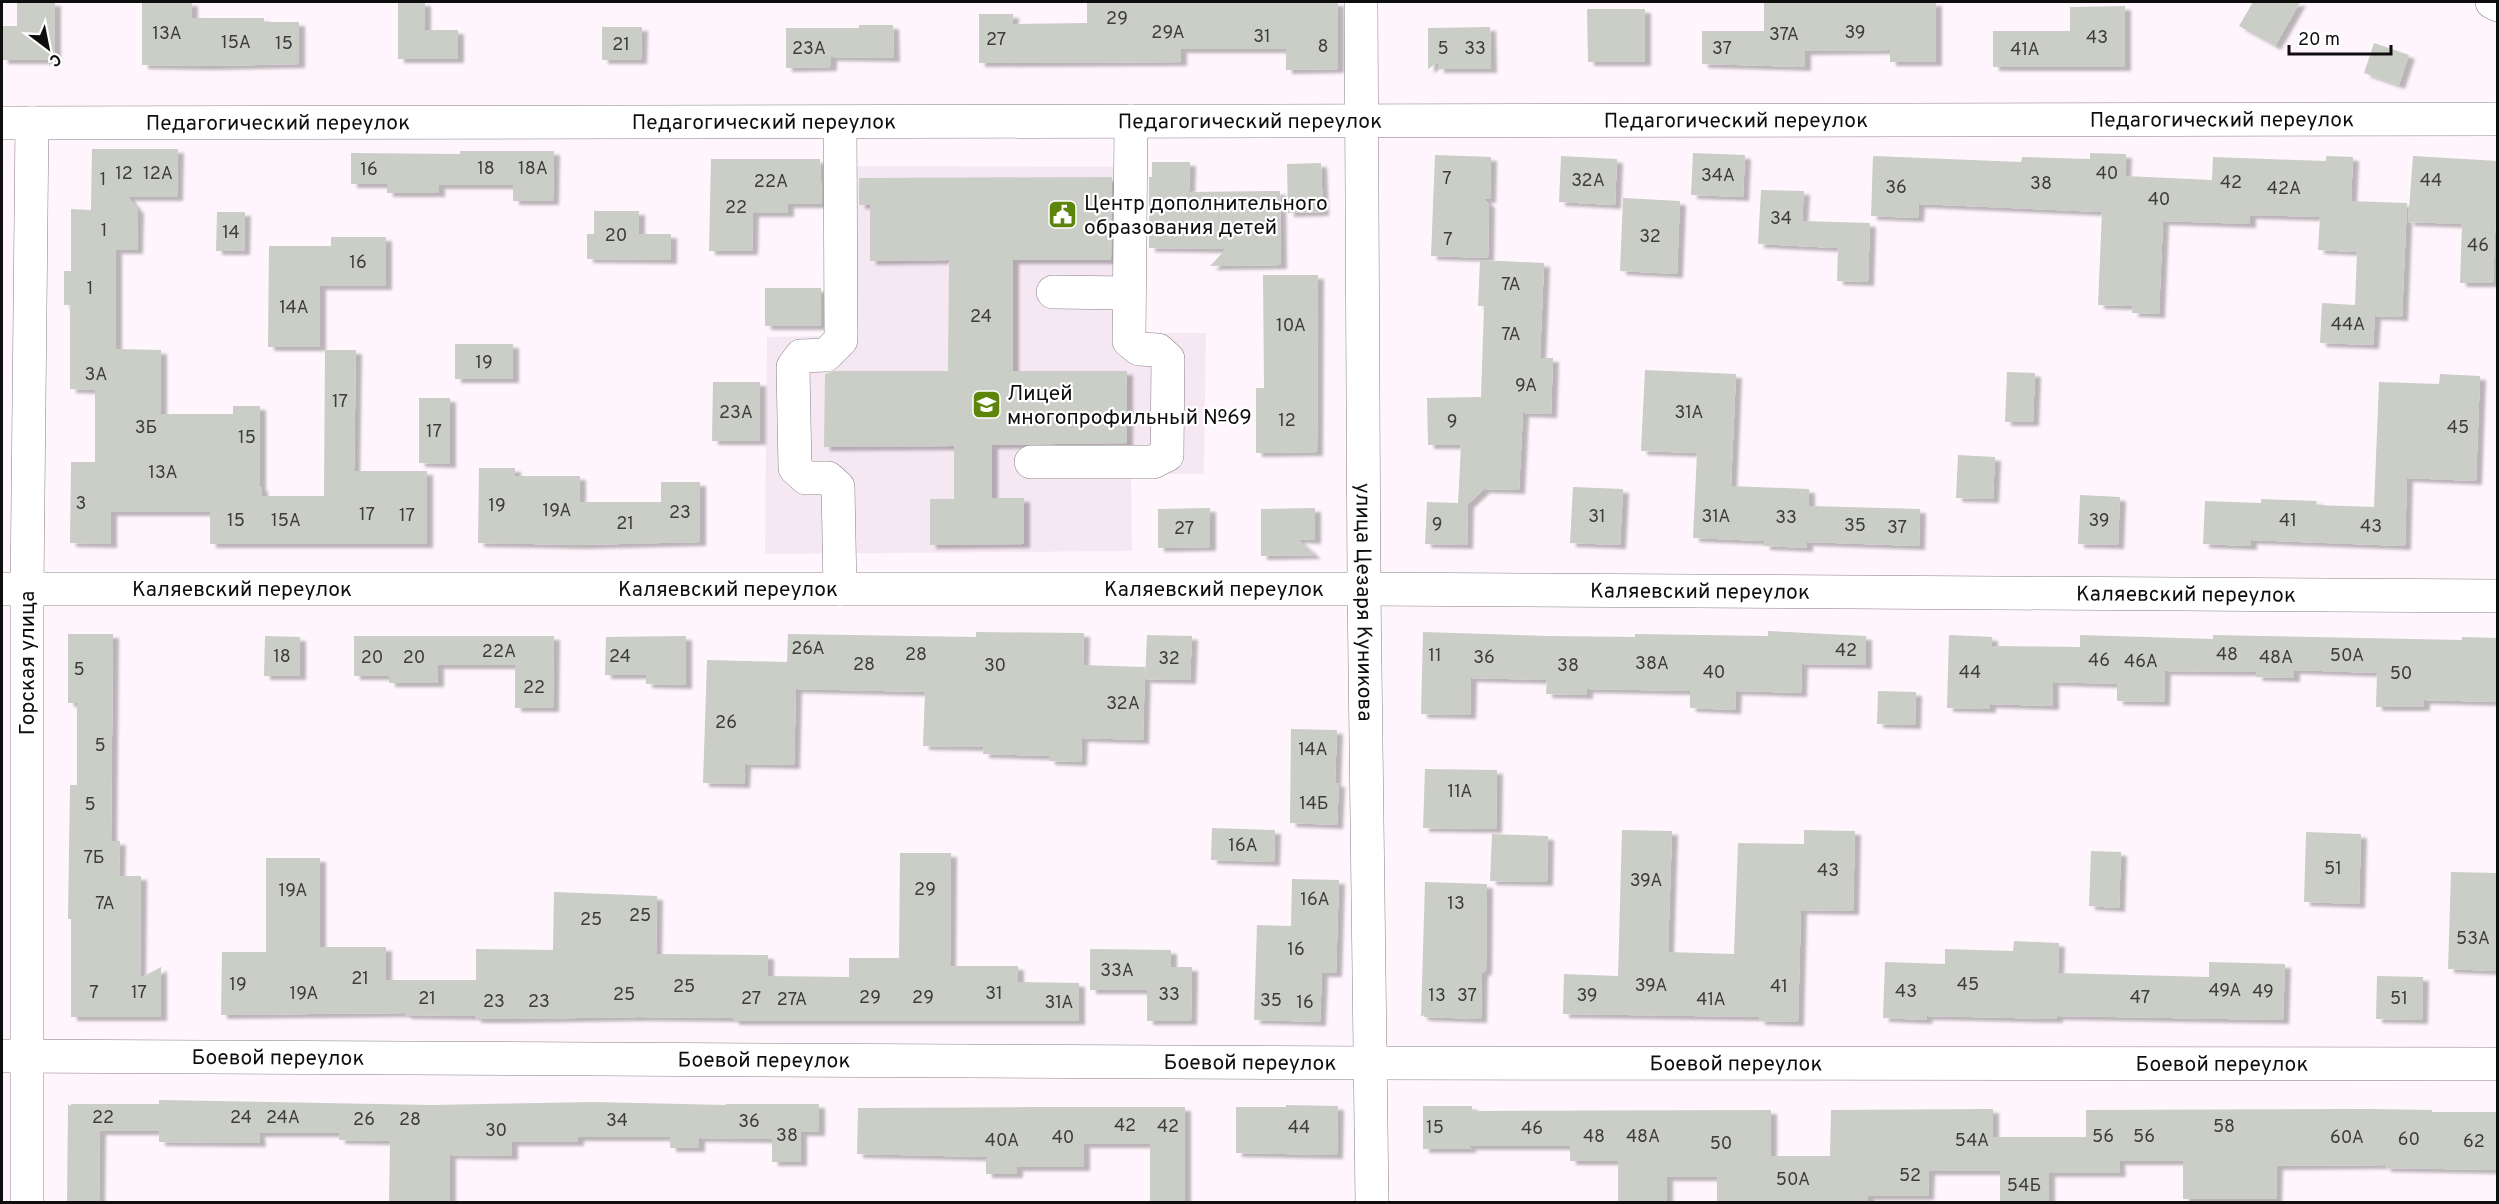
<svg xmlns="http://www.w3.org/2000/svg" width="2499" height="1204" viewBox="0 0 2499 1204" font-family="Overpass,sans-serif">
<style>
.built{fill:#f6e8f3}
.building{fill:#cacec6;filter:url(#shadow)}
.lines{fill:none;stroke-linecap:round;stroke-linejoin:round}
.minor-casing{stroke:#877f85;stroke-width:34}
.major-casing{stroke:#877f85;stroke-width:34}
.minor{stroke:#fff;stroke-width:33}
.major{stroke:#fff;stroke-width:33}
.labels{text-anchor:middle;stroke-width:4.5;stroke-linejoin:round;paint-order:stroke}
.number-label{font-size:18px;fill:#3e3d3d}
.street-label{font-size:21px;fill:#100d0f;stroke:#fff}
.poi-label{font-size:21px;fill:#100d0f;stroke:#fff;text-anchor:start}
</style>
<defs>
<filter id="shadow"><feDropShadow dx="6" dy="4" stdDeviation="1.5" flood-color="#0004"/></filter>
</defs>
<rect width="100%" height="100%" fill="#fef6fc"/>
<path class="built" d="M827,166L1145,167V333H1206L1204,474H1131L1132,551L765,554L767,337L824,336Z"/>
<path class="building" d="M17,2H55V60H2V26H17Z
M142,2H192V18H264V22H299V64L208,66L142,65Z
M398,2H425V30H458V59H398Z
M1087,2H1338V69L1286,70V49H1181V62L979,63V14H1013V24L1087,23Z
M1764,2H1936V62H1890V50L1805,51V67L1702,64V31H1764Z
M2253,2H2300L2275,46L2239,26Z
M2125,6V67H1993V31H2070V7Z
M1587,9H1645V62H1588Z
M859,25H893L894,58L831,57V67L786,68V28H859Z
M602,27H642L641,60H602Z
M1490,27L1491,69H1438V62L1428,69V28Z
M2374,43L2409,55L2399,85L2364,73Z
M92,149H178L177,197H128L138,210L137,250H116V349L161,350V414H233V406H260V487H262V496H324L325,350H356L354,471H427V544H210V512H111V544L70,543L71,462H95V390L70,389V305H64V271H71V209L91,210Z
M460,151H554L553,201H513V185H439V193H387V184H351V153L460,154Z
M1693,153L1745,155L1743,197L1691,195Z
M2090,153L2126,154L2125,176L2212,180L2213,157L2326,161V156L2353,157L2351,201L2407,203L2402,317L2375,316L2373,345L2320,343L2322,303L2355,305L2357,252L2318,250L2320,217L2250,215V224L2163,221L2159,314L2132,313L2133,306L2098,305L2102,212L1919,204L1918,218L1871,216L1873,156L2021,162L2022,157L2090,159Z
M1435,155L1491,157L1490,199H1484L1489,204L1488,258L1431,256Z
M1561,156L1617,159L1615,205L1559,202Z
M2413,156L2498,161L2493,283H2460L2462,224L2408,222Z
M711,159H820L822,204H788V213H753L752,251H709Z
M1152,162H1190L1189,192L1280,191L1281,265L1210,266L1226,249L1149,248V177H1152Z
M1321,163L1323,212L1288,213L1287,164Z
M1112,177L1111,260H1013V371H1127V443L992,445V498H1024V544L930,545V499H954V446L824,447L825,374L834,371H948L949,260L870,261V205H859V178Z
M1761,190L1804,191L1802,221L1870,223L1868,282L1837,281L1838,248L1758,244Z
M1623,198L1680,201L1677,274L1620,271Z
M594,211H639V234H671V260L587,259V234H594Z
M217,212H245L244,251H216Z
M331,237H386V286H320V347H268L269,246H331Z
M1480,260L1544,263L1540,358H1553L1551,414L1523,413L1519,490L1484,489L1468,504L1467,545L1425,544L1427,502L1458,503L1461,445H1428L1427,398L1481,397L1484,306H1478Z
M1263,275H1318L1317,452L1256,453V388H1264Z
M765,288H821V326H765Z
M455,344H513V379H455Z
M1645,370L1736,374L1731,486L1809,489V506L1920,509L1919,546L1807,542V548L1764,546V541L1693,538L1697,453L1641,451Z
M2007,372L2035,373L2033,422H2005Z
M2440,374L2480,376L2476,481L2407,478L2405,546L2251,540V546L2203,544L2205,501L2261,503V499L2317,501L2316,505L2374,507L2379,382L2439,384Z
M713,382H760V441H712Z
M419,398H450V464L419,463Z
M1958,455L1995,457L1993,499L1956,498Z
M479,468H515V476H580V502H661V482H700V542L580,545L478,543Z
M1573,487L1623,489L1620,545L1570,543Z
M2080,495L2120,497L2118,545L2078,544Z
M1210,508V547L1158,548V509Z
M1315,508V540L1297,539L1315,555L1261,556V509Z
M1768,631L1866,636V665L1802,664L1801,693L1736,691L1735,710L1690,708V691L1587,689V695L1546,694L1547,680L1471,678L1470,715L1421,714L1423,632L1548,636L1635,637V634L1768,636Z
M976,632L1084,633L1083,665L1145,667L1143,740L1082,738L1081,762L1049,761V756L983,754L984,747L923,746L925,692L796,689L794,765L745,764L744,784L703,783L707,660L787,662L788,634L976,637Z
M68,634H113L111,841H120L119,876H141L140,978L161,967V1017H71V919H68L70,785H77V703H68Z
M1147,635L1192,636L1190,680L1145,679Z
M1949,635L1992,637V646L2080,647V635L2213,639V635L2462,640V637L2498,638L2497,702L2424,700V707H2376L2377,673L2294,670V678L2256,677L2257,672L2165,671L2164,702L2117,701V684L2053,682V706L1990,704V709L1947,708Z
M265,636L300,637V676H264Z
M354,636H554L553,708H515V665H438V683H389V676H354Z
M686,636V685L646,684V675H605L606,637Z
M1878,691L1916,692L1915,725L1877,724Z
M1291,729L1337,730L1335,783H1339L1337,825L1290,823Z
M1425,769L1497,770L1496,829L1423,828Z
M1212,828L1275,830L1274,862L1211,860Z
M1622,830L1672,831L1668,952L1734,954L1738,843L1804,844V830L1855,831L1853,911L1801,910L1798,1022L1759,1021V1017L1563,1014L1564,974L1618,976Z
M2306,832L2361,834L2359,904L2304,902Z
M1492,834L1548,836L1547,882L1490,881Z
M2091,851L2121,852L2119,908L2089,906Z
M900,853H951L950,966H1018V982L1079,983V1021H733V1018L640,1017L513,1019H475V1016L405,1015V1013L221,1015L222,952H266V858H320V947H386V980H476V949L553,950L554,892L657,896L656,954L768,955V976L849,977V958H899Z
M2451,872L2498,873L2496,971L2448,969Z
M1292,879L1339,880L1336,973H1322L1320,1022L1254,1020L1257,925L1291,926Z
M1425,882L1487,884L1486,970L1482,973L1481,1019L1424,1017V1015L1421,1017Z
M2014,941L2059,943L2058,973L2209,977V962L2285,964L2283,1020L2057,1016V1019L1927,1016L1926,1020L1883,1018L1885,962L1945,964V949L2013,951Z
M1090,949L1171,950V967H1192L1191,1021H1147V990H1090Z
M2377,976L2423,977L2422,1020L2376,1019Z
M159,1100L432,1105L594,1102L726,1105V1104H819V1132H801V1162H772V1139L699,1138V1148H670V1137H578V1142H512V1156L450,1155V1203H389L390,1141L339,1140V1133H259L260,1143L159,1142V1131H100L99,1203H67L68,1104L71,1106V1104H159Z
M1286,1105L1338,1106L1337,1155L1236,1153V1107H1286Z
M1423,1106H1472V1111L1771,1110V1156H1830L1831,1110L1993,1109V1137H2086V1110L2369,1109L2432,1110V1112H2498V1170L2385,1168V1165L2277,1166L2276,1199H2183V1161H2119L2120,1173H2049V1203H2000V1171H1929L1928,1196H1868V1203H1717V1177H1667V1203H1618V1161H1570V1146H1468L1472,1149H1423Z
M1042,1107H1185V1203H1150V1144H1084V1167H1017V1174H986V1157L857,1154L858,1108Z"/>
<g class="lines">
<defs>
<g id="minor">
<path id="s1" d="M1361,2L1364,589L1372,1202"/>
<path id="s2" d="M2,123L2498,119"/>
<path d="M1053,292L1129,293"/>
<path d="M1031,462H1153L1167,455L1168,359L1158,350L1139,349L1129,341L1131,121"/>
<path id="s3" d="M2,589H1364L2498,596"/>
<path d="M840,589L838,487L828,478H806L795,468L793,367L801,356L826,355L841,340L840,122"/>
<path id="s4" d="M2,1056L1370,1063L2498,1064"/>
<path d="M27,1202V589L32,123"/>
</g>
<path id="major" d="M2492,2L2498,5"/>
</defs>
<use href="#minor" class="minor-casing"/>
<use href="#major" class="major-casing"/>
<use href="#minor" class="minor"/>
<use href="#major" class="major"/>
</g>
<defs>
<symbol id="civic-square" viewBox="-11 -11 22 22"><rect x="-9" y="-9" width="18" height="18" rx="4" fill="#5e850b" stroke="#fff"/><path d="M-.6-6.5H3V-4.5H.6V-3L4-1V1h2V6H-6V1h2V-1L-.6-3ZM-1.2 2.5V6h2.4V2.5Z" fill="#fff"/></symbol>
<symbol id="school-square" viewBox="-11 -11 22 22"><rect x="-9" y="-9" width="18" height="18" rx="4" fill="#5e850b" stroke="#fff"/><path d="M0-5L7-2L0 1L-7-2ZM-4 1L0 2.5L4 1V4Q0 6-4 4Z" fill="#fff"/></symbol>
</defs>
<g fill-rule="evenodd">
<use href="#civic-square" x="1046" y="198" width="33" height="33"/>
<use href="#school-square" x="970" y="388" width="33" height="33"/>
</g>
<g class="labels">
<g class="number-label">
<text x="1117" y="24">29</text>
<text x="1168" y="38">29А</text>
<text x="1855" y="38">39</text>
<text x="167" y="39">13А</text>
<text x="1784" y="40">37А</text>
<text x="1262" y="42">31</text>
<text x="2097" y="43">43</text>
<text x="996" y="45">27</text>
<text x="236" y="48">15А</text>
<text x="284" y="49">15</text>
<text x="621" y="50">21</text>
<text x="1323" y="52">8</text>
<text x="809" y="54">23А</text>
<text x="1443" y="54">5</text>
<text x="1475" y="54">33</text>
<text x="1722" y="54">37</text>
<text x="2025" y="55">41А</text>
<text x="486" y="174">18</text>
<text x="533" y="174">18А</text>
<text x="369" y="175">16</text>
<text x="124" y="179">12</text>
<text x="158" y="179">12А</text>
<text x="2107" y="179">40</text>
<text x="1718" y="181">34А</text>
<text x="1447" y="184">7</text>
<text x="103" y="185">1</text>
<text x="1588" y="186">32А</text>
<text x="2431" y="186">44</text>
<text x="771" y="187">22А</text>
<text x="2231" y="188">42</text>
<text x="2041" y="189">38</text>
<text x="1896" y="193">36</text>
<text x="2284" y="194">42А</text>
<text x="2159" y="205">40</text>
<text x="736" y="213">22</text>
<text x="1781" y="224">34</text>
<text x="104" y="236">1</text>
<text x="231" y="238">14</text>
<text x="616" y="241">20</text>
<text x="1650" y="242">32</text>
<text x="1448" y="245">7</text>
<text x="2478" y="251">46</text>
<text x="358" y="268">16</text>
<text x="1511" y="290">7А</text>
<text x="90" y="294">1</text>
<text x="294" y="313">14А</text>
<text x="981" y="322">24</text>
<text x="2348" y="330">44А</text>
<text x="1291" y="331">10А</text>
<text x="1511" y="340">7А</text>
<text x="484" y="368">19</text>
<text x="96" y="380">3А</text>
<text x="1526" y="391">9А</text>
<text x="340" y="407">17</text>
<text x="736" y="418">23А</text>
<text x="1689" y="418">31А</text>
<text x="1287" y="426">12</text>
<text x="1452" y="427">9</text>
<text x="146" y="433">3Б</text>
<text x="2458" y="433">45</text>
<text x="434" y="437">17</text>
<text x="247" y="443">15</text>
<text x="163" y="478">13А</text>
<text x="81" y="509">3</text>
<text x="497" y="511">19</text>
<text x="557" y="516">19А</text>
<text x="680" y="518">23</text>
<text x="367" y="520">17</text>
<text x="407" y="521">17</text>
<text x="1597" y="522">31</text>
<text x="1716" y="522">31А</text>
<text x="1786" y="523">33</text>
<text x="236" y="526">15</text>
<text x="286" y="526">15А</text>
<text x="2099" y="526">39</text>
<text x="2288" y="526">41</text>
<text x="625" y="529">21</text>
<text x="1437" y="530">9</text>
<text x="1855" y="531">35</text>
<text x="2371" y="532">43</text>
<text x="1897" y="533">37</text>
<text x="1184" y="534">27</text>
<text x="808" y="654">26А</text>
<text x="1846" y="656">42</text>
<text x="499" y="657">22А</text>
<text x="916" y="660">28</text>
<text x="2227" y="660">48</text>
<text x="1435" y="661">11</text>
<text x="2347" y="661">50А</text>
<text x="282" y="662">18</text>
<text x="620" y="662">24</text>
<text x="372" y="663">20</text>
<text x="414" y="663">20</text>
<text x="1484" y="663">36</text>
<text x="2276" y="663">48А</text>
<text x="1169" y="664">32</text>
<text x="2099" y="666">46</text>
<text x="2141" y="667">46А</text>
<text x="1652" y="669">38А</text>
<text x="864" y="670">28</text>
<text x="995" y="671">30</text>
<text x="1568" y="671">38</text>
<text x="79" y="675">5</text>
<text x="1714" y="678">40</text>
<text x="1970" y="678">44</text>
<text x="2401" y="679">50</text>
<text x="534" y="693">22</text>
<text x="1123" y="709">32А</text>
<text x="726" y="728">26</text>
<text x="100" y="751">5</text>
<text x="1313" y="755">14А</text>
<text x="1460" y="797">11А</text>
<text x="1314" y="809">14Б</text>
<text x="90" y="810">5</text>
<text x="1243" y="851">16А</text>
<text x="94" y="863">7Б</text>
<text x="2333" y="874">51</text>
<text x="1828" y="876">43</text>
<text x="1646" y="886">39А</text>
<text x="925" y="895">29</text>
<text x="293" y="896">19А</text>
<text x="1315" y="905">16А</text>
<text x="105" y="909">7А</text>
<text x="1456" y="909">13</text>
<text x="640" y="921">25</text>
<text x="591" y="925">25</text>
<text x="2473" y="944">53А</text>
<text x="1296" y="955">16</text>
<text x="1117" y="976">33А</text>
<text x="360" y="984">21</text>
<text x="238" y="990">19</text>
<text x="1968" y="990">45</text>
<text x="1651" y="991">39А</text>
<text x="684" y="992">25</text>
<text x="1779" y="992">41</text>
<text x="2225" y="996">49А</text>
<text x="1906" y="997">43</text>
<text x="2263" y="997">49</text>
<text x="94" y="998">7</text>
<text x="139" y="998">17</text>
<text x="304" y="999">19А</text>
<text x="994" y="999">31</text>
<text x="624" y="1000">25</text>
<text x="1169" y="1000">33</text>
<text x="1437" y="1001">13</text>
<text x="1467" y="1001">37</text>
<text x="1587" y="1001">39</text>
<text x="870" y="1003">29</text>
<text x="923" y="1003">29</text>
<text x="2140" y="1003">47</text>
<text x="427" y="1004">21</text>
<text x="751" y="1004">27</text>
<text x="2399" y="1004">51</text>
<text x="792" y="1005">27А</text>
<text x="1711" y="1005">41А</text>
<text x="1271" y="1006">35</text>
<text x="494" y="1007">23</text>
<text x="539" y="1007">23</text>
<text x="1059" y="1008">31А</text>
<text x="1305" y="1008">16</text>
<text x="103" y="1123">22</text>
<text x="241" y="1123">24</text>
<text x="283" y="1123">24А</text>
<text x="364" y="1125">26</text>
<text x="410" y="1125">28</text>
<text x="617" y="1126">34</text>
<text x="749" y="1127">36</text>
<text x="1125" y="1131">42</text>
<text x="1168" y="1132">42</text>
<text x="2224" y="1132">58</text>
<text x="1299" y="1133">44</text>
<text x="1435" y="1133">15</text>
<text x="1532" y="1134">46</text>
<text x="496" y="1136">30</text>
<text x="787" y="1141">38</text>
<text x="1594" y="1142">48</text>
<text x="1643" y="1142">48А</text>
<text x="2103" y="1142">56</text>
<text x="2144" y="1142">56</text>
<text x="1063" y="1143">40</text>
<text x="2347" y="1143">60А</text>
<text x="2409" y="1145">60</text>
<text x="1002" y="1146">40А</text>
<text x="1972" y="1146">54А</text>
<text x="2474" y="1147">62</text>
<text x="1721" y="1149">50</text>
<text x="1910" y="1181">52</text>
<text x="1793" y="1185">50А</text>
<text x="2024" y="1191">54Б</text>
</g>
<g class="street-label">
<text dy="7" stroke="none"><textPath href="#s2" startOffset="2220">Педагогический переулок</textPath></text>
<text dy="7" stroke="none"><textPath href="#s2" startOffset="1734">Педагогический переулок</textPath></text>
<text dy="7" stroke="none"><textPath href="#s2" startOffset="1248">Педагогический переулок</textPath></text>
<text dy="7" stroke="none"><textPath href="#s2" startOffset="762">Педагогический переулок</textPath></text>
<text dy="7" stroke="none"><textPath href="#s2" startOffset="276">Педагогический переулок</textPath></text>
<text dy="7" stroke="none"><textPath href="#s3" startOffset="240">Каляевский переулок</textPath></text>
<text dy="7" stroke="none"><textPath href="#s3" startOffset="726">Каляевский переулок</textPath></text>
<text dy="7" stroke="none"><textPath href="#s3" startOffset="1212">Каляевский переулок</textPath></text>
<text dy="7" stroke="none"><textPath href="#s3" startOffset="1698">Каляевский переулок</textPath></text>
<text dy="7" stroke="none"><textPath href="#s3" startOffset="2184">Каляевский переулок</textPath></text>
<text dy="7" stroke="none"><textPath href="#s1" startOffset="600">улица Цезаря Куникова</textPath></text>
<text transform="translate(27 663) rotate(-90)" y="7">Горская улица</text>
<text dy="7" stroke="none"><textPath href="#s4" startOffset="276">Боевой переулок</textPath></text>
<text dy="7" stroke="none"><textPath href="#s4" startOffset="762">Боевой переулок</textPath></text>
<text dy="7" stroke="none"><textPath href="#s4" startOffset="1248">Боевой переулок</textPath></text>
<text dy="7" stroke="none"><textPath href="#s4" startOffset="1734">Боевой переулок</textPath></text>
<text dy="7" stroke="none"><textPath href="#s4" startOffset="2220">Боевой переулок</textPath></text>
</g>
<g class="poi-label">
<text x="1084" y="210">Центр дополнительного<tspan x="1084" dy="24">образования детей</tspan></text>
<text x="1007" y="400">Лицей<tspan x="1007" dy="24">многопрофильный №69</tspan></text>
</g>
</g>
<rect width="2499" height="1204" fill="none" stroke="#100d0f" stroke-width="6"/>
<g transform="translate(48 48) rotate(148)" stroke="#ffffff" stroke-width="4.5" paint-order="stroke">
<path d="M0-4.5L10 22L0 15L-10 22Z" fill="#100d0f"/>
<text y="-9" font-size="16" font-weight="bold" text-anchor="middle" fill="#100d0f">С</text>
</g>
<path d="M2289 45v9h102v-9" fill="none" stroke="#100d0f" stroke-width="3"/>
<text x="2298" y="45" font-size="18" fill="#100d0f" stroke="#ffffff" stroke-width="4.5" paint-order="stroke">20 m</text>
</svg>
